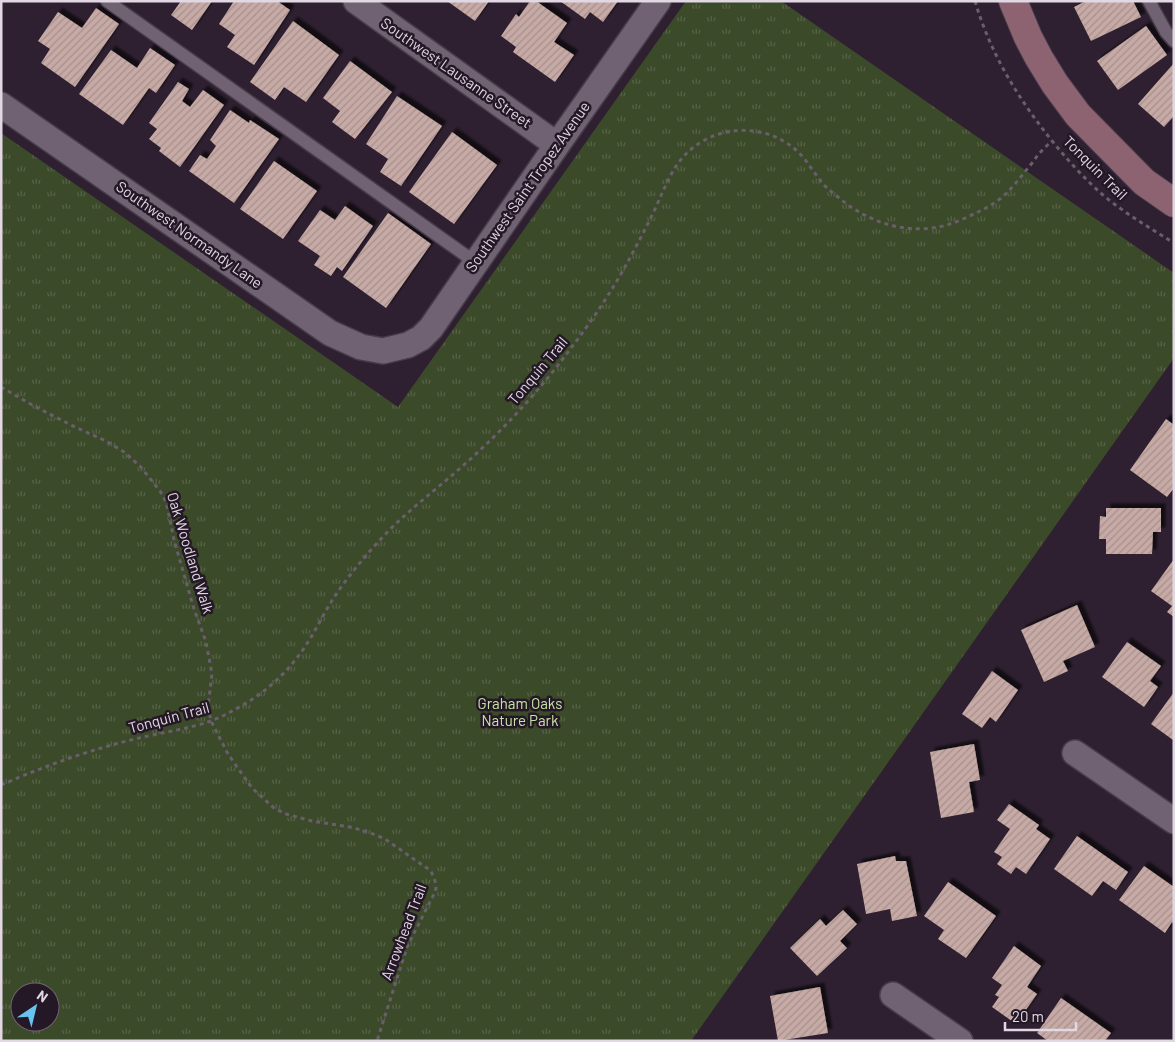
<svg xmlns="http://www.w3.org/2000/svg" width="1175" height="1042" viewBox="0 0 1175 1042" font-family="Barlow,sans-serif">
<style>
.park{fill:url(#park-tufts);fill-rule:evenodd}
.building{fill:url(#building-hatch);filter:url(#shadow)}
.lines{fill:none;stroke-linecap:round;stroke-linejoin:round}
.lane-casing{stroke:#473b49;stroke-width:15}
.street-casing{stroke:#473b49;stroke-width:28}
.secondary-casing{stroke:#473b49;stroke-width:30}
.path{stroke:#6a5e6c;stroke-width:3;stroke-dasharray:4 4;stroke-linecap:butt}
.lane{stroke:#706173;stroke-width:12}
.street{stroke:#706173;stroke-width:25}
.secondary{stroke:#8d6372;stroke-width:28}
.labels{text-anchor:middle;stroke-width:5;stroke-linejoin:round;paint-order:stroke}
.street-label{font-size:15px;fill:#e1d8e3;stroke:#241726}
.park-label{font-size:15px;fill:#c6e4a5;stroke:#241726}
</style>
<defs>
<pattern id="park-tufts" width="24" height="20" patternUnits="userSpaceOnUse" patternTransform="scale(1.25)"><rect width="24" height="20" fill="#3b4a29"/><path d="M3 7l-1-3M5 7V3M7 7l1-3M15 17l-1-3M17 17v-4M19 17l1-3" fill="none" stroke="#576348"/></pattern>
<pattern id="building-hatch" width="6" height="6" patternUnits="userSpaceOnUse" patternTransform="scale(1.25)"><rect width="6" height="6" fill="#c7aaa5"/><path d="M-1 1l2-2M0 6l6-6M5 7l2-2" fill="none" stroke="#a6908d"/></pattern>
<filter id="shadow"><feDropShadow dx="4.5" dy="-4.5" stdDeviation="1" flood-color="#0009"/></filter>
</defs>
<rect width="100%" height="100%" fill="#2e2030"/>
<path class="park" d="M686,1H781L1174,273V358L691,1041H1V133L398,407ZM20,992H50V1022H20Z"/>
<path class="building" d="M181,1H212L192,30L171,15Z
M234,1H277L290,10L254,65L227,47L235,35L219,24Z
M447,1H489L475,21Z
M530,1H536L567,23L554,42L574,55L555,82L513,52L516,47L501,36L516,14L519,17Z
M560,1H618L603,22L590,12L585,19Z
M1086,1H1133L1141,17L1091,41L1074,7Z
M96,8L119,24L75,87L41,63L50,49L38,41L58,12L82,28Z
M293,21L339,55L306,102L284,87L275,100L250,82Z
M1146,26L1167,55L1118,90L1097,61Z
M150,48L175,65L156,93L149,88L123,125L79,94L111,50L137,68Z
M350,61L392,92L355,139L332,122L340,111L323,98Z
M1174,63V116L1164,127L1138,104Z
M178,82L189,89L182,101L190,107L203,90L224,105L180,167L159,151L161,148L149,139L157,129L149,123Z
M397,96L442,126L401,186L380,172L388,159L366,144Z
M230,110L249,123L250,120L279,139L234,203L189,171L200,155L207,159L216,146L210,140Z
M452,132L497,165L454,224L409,192Z
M274,161L317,191L283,239L240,209Z
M345,206L373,226L342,271L337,267L331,276L314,265L320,256L298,241L320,210L335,220Z
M388,213L431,244L386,308L343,277Z
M1166,419L1174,425V488L1167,497L1130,470Z
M1106,508H1161V532H1153L1152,554H1106V539H1099L1100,516L1106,517Z
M1174,559V617L1167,612L1172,606L1151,591Z
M1077,605L1095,647L1063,661L1068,671L1044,682L1021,630Z
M1127,642L1161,666L1150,681L1158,687L1144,707L1102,677Z
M992,671L1018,690L996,722L990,717L982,728L962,714Z
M1174,692V739L1173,740L1151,724Z
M974,744L980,780L969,782L974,812L941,818L930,752Z
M1009,804L1039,825L1036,829L1050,839L1026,874L1016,867L1011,874L997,864L1002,857L994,852L1010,829L997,820Z
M1077,836L1128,872L1116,890L1103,881L1092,896L1054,869Z
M895,856L896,861H906L917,916L892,921L890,909L866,914L857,864Z
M1144,866L1174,887V923L1172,922L1165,933L1119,900Z
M948,882L996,916L966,958L938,939L944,930L924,916Z
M843,910L857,924L840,941L847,948L817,976L790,948L820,919L826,926Z
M1014,946L1041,966L1027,987L1037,994L1016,1024L992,1007L999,997L995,995L1002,985L992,978Z
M820,987L828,1033L778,1041L770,996Z
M1061,998L1111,1033L1105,1041H1048L1037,1033Z"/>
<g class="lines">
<defs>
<path id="lane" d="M107,1L475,262
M1149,1L1166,32L1174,41"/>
<path id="street" d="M356,1L557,145
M1,105L330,333L361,347L383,351L408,345L421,338L431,328L557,145L658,1
M1075,753L1174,821
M893,995L960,1041"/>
<path id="secondary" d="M1013,1L1028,37L1039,58L1055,84L1078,115L1144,182L1174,203"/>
</defs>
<use href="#lane" class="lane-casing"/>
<use href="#street" class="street-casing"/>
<use href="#secondary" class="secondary-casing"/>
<path class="path" d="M975,1C991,56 1021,103 1057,147C1071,164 1087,181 1104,196C1126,214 1150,228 1174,243
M1,387L34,406L75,427L106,441L124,452L140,466L160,491L165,500L168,510L174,540L194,609L206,642L212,674L208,707L211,721L228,754L252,788L274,808L286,814L312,821L350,827L368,832L385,839L431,871L435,881L436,888L435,892L407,947L377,1041
M1,785C45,766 89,750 135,739C159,733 188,729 211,721C222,717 232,711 243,705C269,690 292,668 308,642C317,628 324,613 333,599C346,579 361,561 377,543C404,513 436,490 466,463C505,428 540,390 571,348C591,322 610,294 626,265C636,247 646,228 655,209C668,181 675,157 703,141C734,123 776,128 801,155C807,161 812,170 818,177C823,185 830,191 838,197C873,227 920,239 963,219C976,213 988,208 1000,199C1013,188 1022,175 1033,162C1038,154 1045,147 1052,141"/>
<use href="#lane" class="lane"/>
<use href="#street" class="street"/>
<use href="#secondary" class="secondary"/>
</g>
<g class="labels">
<g class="street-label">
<text transform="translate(456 73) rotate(35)" y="5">Southwest Lausanne Street</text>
<text transform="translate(1095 168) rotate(45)" y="5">Tonquin Trail</text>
<text transform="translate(528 187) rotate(-55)" y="5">Southwest Saint Tropez Avenue</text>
<text transform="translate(189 235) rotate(35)" y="5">Southwest Normandy Lane</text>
<text transform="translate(538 371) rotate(-50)" y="5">Tonquin Trail</text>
<text transform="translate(190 553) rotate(73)" y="5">Oak Woodland Walk</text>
<text transform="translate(169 718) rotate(-15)" y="5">Tonquin Trail</text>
<text transform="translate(404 932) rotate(-69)" y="5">Arrowhead Trail</text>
</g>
<g class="park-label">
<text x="520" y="709">Graham Oaks<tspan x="520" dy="17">Nature Park</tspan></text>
</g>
</g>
<rect width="1175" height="1042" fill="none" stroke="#e1d8e3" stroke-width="5"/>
<g transform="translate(35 1007) rotate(35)"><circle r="24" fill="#241726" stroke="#706472"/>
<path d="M0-4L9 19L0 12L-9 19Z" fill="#66c4ef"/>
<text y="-8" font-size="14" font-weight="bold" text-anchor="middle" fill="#e1d8e3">N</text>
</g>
<path d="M1005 1022v8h71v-8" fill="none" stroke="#e1d8e3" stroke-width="2.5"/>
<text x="1012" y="1022" font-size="15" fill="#e1d8e3" stroke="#241726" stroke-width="4" paint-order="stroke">20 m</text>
</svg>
